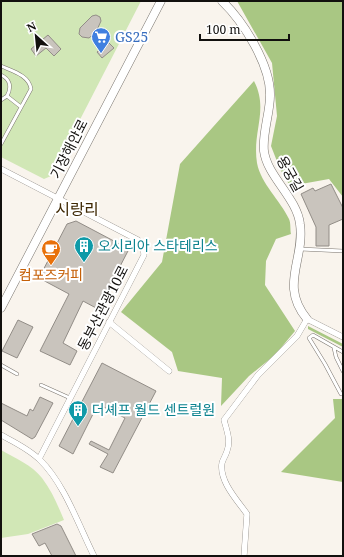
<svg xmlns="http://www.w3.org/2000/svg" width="344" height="557" viewBox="0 0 344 557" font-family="'Noto Serif','Noto Sans KR',serif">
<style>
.green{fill:#d1e7b6}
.forest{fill:#a9c783}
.building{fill:#c9c4bd;stroke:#928d87}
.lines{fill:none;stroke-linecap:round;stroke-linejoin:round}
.lane-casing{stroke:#7a756f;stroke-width:4}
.street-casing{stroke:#7a756f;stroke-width:6}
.secondary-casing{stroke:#7a756f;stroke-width:9}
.lane{stroke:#fff;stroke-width:3}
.street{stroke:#fff;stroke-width:5.5}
.secondary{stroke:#fff;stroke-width:8}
.labels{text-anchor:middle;stroke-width:4;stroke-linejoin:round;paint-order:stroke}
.shop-label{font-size:14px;fill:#366cbe;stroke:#fff;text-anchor:start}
.street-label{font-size:14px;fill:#12100e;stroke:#fff}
.culture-label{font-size:14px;fill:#0d838f;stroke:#fff;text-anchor:start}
.food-label{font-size:14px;fill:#c56008;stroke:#fff}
.quarter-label{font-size:16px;fill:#3e2803;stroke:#fff}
</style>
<rect width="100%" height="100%" fill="#f9f4ed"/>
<path class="green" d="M1,1H141L51,176L44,179L1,157Z
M1,450C15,458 32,465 42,478C52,491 58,506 64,520L28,534L1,538Z"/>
<path class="forest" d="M237,1H343V197L329,179L290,186L280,169L271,146L277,116L272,63Z
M254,81C269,110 252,131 257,163C261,184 280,200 289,219C291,223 290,230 291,234L276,239L266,261L265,285L295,331L275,355L249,376L221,406L222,378L178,371L172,352L121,312L162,262L180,164Z
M308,326L343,344V347L308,329Z
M333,399H343V482L281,472L335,418Z"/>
<path class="building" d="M96,15L100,17L101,21L96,32L89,38L82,37L79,34L80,28L92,16Z
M48,35L61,49L54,56L46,48L36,56L31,49Z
M108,42L114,48L102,58L97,52Z
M331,184L343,208V219L329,225V246H316V227L301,194L313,188L315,191Z
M76,221L129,249L98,309L83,301L63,343L77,351L70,365L40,351L69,294L39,278L67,224Z
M18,320L33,327L17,358L2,351Z
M102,363L156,391L113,473L100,467L108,454L89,444L91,441L109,450L125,418L98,404L73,454L59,446Z
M40,397L53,403L35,437L32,439L1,420V403L27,416L30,409L33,411Z
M57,524L61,526L76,556H52L45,543L39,546L32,534Z"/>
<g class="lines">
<defs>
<path id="lane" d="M1,66C12,71 29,75 31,89L1,144
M1,75C10,79 12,87 7,96L1,100
M7,96L21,107
M300,249L343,251
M334,348L336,357L343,371
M343,352L313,335L309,338L325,364L341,394H343
M1,365L17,374
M41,385L70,398"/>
<path id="street" d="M1,169L138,240L143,246L144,255L39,459
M109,322L169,371
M1,435C14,442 29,449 40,460C64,483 79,526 94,556
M244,556L247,514C237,500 219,481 222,463C223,459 226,455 227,451C231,441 227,431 224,420L258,375L297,336L307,319L343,337"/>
<path id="secondary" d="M222,1C244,22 271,66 270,96C270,113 262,134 264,151C267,176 297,198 300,224C305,260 279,285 307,319
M1,308L161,1"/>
</defs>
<use href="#lane" class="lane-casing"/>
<use href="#street" class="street-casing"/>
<use href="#secondary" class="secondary-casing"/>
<use href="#lane" class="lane"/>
<use href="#street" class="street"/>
<use href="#secondary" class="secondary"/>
</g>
<defs>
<symbol id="supermarket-pin" viewBox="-11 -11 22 30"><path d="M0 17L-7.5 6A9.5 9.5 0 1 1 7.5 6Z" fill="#3f7fe0" stroke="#fff"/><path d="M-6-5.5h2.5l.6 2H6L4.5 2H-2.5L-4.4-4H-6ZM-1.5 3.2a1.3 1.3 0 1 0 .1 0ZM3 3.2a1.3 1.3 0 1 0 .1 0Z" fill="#fff"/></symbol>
<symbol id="building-pin" viewBox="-11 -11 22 30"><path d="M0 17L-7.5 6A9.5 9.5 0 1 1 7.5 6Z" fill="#0f9aa8" stroke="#fff"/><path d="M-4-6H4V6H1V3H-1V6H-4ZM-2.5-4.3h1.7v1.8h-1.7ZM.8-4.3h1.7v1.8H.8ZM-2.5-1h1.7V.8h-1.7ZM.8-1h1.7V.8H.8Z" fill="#fff"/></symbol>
<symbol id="cafe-pin" viewBox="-11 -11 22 30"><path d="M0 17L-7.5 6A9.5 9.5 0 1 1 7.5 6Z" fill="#e8710a" stroke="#fff"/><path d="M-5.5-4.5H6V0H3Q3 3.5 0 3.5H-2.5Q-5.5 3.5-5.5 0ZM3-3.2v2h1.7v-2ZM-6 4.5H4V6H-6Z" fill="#fff"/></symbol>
</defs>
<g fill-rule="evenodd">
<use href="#supermarket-pin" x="90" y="26" width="22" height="30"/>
<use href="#building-pin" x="73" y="235" width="22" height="30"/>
<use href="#cafe-pin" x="40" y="238" width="22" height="30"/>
<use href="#building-pin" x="67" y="399" width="22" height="30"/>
</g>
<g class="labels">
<g class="shop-label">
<text x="115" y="42">GS25</text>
</g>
<g class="street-label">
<text transform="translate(69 149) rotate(-63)" y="5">기장해안로</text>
<text transform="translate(290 174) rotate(61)" y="5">용궁길</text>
<text transform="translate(103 308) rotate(-63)" y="5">동부산관광10로</text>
</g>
<g class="culture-label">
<text x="98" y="251">오시리아 스타테리스</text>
<text x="92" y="415">더셰프 월드 센트럴원</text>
</g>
<g class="food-label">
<text x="51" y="280">컴포즈커피</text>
</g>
<g class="quarter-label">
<text x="77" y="215">시랑리</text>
</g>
</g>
<rect width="344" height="557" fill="none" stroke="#12100e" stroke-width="4"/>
<g transform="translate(36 36) rotate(333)" stroke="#ffffff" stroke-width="3" paint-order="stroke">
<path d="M0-3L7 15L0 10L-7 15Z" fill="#12100e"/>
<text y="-6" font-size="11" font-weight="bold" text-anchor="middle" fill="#12100e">N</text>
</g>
<path d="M200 34v6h89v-6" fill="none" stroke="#12100e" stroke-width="2"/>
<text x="206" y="34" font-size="12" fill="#12100e" stroke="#ffffff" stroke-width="3" paint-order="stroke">100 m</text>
</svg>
